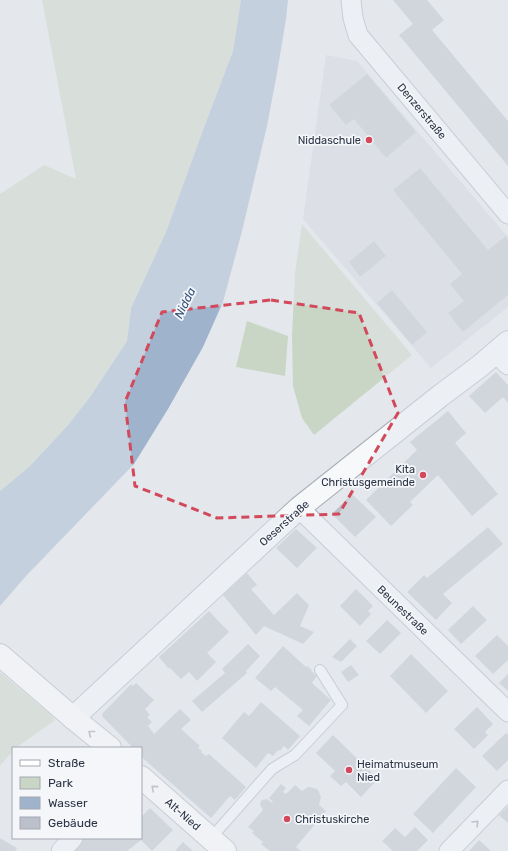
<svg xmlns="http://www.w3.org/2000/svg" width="508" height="851" viewBox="0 0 508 851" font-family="Rubik,sans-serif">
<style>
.built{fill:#d2d6de}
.green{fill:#c9d6c5}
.water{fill:#9fb4cc}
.building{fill:#bbc0ca}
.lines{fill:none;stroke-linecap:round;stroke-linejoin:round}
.service-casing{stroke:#a9aeb7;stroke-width:12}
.minor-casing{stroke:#a9aeb7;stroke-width:21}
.tertiary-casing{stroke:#a9aeb7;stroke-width:24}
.secondary-casing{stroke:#a9aeb7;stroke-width:24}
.service{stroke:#f7f8fa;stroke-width:10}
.minor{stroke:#f7f8fa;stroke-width:19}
.tertiary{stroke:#f7f8fa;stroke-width:22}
.secondary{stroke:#fff;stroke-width:22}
.oneway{stroke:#959aa2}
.oneway2{stroke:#9196a0}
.marked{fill:none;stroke:#d1495b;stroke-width:3;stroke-dasharray:8 5;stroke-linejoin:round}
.poi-dot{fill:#d1495b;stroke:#f4f6f9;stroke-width:1.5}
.labels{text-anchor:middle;stroke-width:3.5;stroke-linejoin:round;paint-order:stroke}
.street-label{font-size:11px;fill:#2b3445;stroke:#f4f6f9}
.poi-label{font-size:11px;fill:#2b3445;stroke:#f4f6f9;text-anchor:end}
.water-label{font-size:12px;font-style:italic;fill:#34527a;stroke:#f4f6f9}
</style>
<rect width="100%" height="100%" fill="#e4e7ec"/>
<path class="built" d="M326,55L357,61L508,237V307L431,368L303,219Z"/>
<path class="green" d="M42,0H241L233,51L203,130L166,232L131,308L127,341L90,397L68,425L30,466L0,491V194L44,165L76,179Z
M302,224L412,355L314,435L302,418L293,386L292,336L295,273Z
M247,321L288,336L285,376L236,367Z
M0,672L51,715L55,720L16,748H13V751L0,766Z"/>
<path class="water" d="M241,0H288L286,19L277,73L267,126L242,231L223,302L203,347L168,409L134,464L26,576L0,606V491L30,466L68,425L90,397L127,341L131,308L166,232L203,130L233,51Z"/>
<path class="building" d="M393,0H427L444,20L432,30L508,121V166L399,35L413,24Z
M367,74L416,132L386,158L354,119L346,125L329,105Z
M420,168L488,250L506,236L508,239V295L463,332L448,313L464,301L450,284L462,274L393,190Z
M374,241L386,256L360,277L349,262Z
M392,290L427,332L412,345L377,303Z
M496,372L508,385V403L503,397L485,413L469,396Z
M448,411L466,433L455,443L498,494L472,516L438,475L410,502L413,505L391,526L366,500L417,450L410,442Z
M352,494L376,517L355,537L332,514Z
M488,527L503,544L443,594L452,603L436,620L407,592L424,575L427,578Z
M296,529L317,548L297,568L276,548Z
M247,573L257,585L251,589L274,615L297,593L309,605L300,626L314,632L303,644L264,626L256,635L223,595Z
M356,589L373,606L368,611L371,614L360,626L340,606Z
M473,606L487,620L461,644L448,630Z
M209,611L229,632L207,653L216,662L197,681L189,672L181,679L170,668H168L159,657Z
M387,620L401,633L380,654L366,641Z
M497,635L508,646V660L493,674L475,656Z
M350,639L357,646L341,662L332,657Z
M248,644L260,656L246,671L247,673L202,712L192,701L225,673L222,669Z
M283,646L306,667L307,666L312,670L311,671L317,676L312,683L331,700L309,726L297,716L303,710L275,687L271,691L255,678Z
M411,654L448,691L426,713L390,676Z
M351,665L359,675L348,682L341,672Z
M508,674V691L499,683Z
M136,683L154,700L145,709L150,715L147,717L152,722L148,726L154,734L180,709L191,720L181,729L200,746L198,748L202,751L201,752L206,756L209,754L246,787L235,800L230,796L211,818L146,761L141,756V748H133L102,716L103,713L131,684L133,686Z
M261,702L300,736L288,750L284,746L280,751L278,750L273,756L268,753L256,768L222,738L244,712L249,716Z
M477,707L493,724L485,732L488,735L474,749L454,729Z
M506,733L508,734V760L497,771L482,756Z
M333,735L378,779L361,797L346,782L341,786L330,776L335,771L316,753Z
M456,768L476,787L433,833L413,814Z
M281,784L286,788L283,792L286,794L295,785L302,791L308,787L314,788L317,789L319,792L321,797L319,805L326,811L296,847L301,851H270L261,844L263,842L252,833L254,831L248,827L263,810L260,805L261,801L263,800L267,799L272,803L273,802L269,798Z
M508,806V823L499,815Z
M150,808L173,830L152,851L141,840L127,851H72L70,849L85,838H141V817Z
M415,827L428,840L417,851H393L382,841L395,828L405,837Z
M0,838L17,848L15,851H0Z
M479,840L491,851H469Z
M183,842L193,851H175Z"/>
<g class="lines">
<defs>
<path id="service" d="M211,838L272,769L295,755L342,705L320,670"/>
<path id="minor" d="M351,0L353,18L358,35L508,214
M496,353L508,365
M299,508L508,712
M61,851L73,838
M449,851L508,790"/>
<path id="tertiary" d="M73,718L299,508L440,396L480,366L508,342"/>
<path id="secondary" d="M0,655L73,718L110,748
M141,777L225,851"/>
</defs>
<use href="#service" class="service-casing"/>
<use href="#minor" class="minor-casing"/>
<use href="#tertiary" class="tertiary-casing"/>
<use href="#secondary" class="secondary-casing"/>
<use href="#service" class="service"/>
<use href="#minor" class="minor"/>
<use href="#tertiary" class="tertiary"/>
<use href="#secondary" class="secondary"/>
</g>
<defs><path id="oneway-chevron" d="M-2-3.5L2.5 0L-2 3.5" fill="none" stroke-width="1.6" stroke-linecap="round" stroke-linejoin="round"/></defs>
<g class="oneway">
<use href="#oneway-chevron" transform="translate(91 733) rotate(-141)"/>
<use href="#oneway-chevron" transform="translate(154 788) rotate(-139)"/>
</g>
<use class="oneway2" href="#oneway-chevron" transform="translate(476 823) rotate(-46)"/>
<path d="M0 0H508V851H0ZM271,300L359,313L398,413L339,514L217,518L135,486L125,402L162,312Z" fill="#e4e7ec" fill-opacity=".55" fill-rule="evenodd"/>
<path class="marked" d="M271,300L359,313L398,413L339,514L217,518L135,486L125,402L162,312Z"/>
<g class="poi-dot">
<circle cx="369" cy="140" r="4"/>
<circle cx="423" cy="475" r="4"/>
<circle cx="349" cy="770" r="4"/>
<circle cx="287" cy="819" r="4"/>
</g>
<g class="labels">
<g class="street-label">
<text transform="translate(422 111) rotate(50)" y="4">Denzerstraße</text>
<text transform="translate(284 523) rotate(-42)" y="4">Oeserstraße</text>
<text transform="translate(403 610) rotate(44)" y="4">Beunestraße</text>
<text transform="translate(183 814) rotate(41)" y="4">Alt-Nied</text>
</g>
<g class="poi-label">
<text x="361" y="144">Niddaschule</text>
<text x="415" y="473">Kita<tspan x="415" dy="13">Christusgemeinde</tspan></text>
<text x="357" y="768" text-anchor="start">Heimatmuseum<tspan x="357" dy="13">Nied</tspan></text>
<text x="295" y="823" text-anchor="start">Christuskirche</text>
</g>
<g class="water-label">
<text transform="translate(185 303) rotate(-64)" y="4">Nidda</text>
</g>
</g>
<rect x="12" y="747" width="130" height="92" fill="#f4f6f9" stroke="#a4a8b1"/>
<rect x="20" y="760" width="20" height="6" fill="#ffffff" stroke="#a4a8b1"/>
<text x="48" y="767" font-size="12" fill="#2b3445">Straße</text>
<rect x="20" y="777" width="20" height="12" fill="#c9d6c5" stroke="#a4a8b1"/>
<text x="48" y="787" font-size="12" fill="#2b3445">Park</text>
<rect x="20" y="797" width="20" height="12" fill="#9fb4cc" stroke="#a4a8b1"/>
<text x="48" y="807" font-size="12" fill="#2b3445">Wasser</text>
<rect x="20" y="817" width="20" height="12" fill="#bbc0ca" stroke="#a4a8b1"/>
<text x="48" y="827" font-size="12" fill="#2b3445">Gebäude</text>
</svg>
